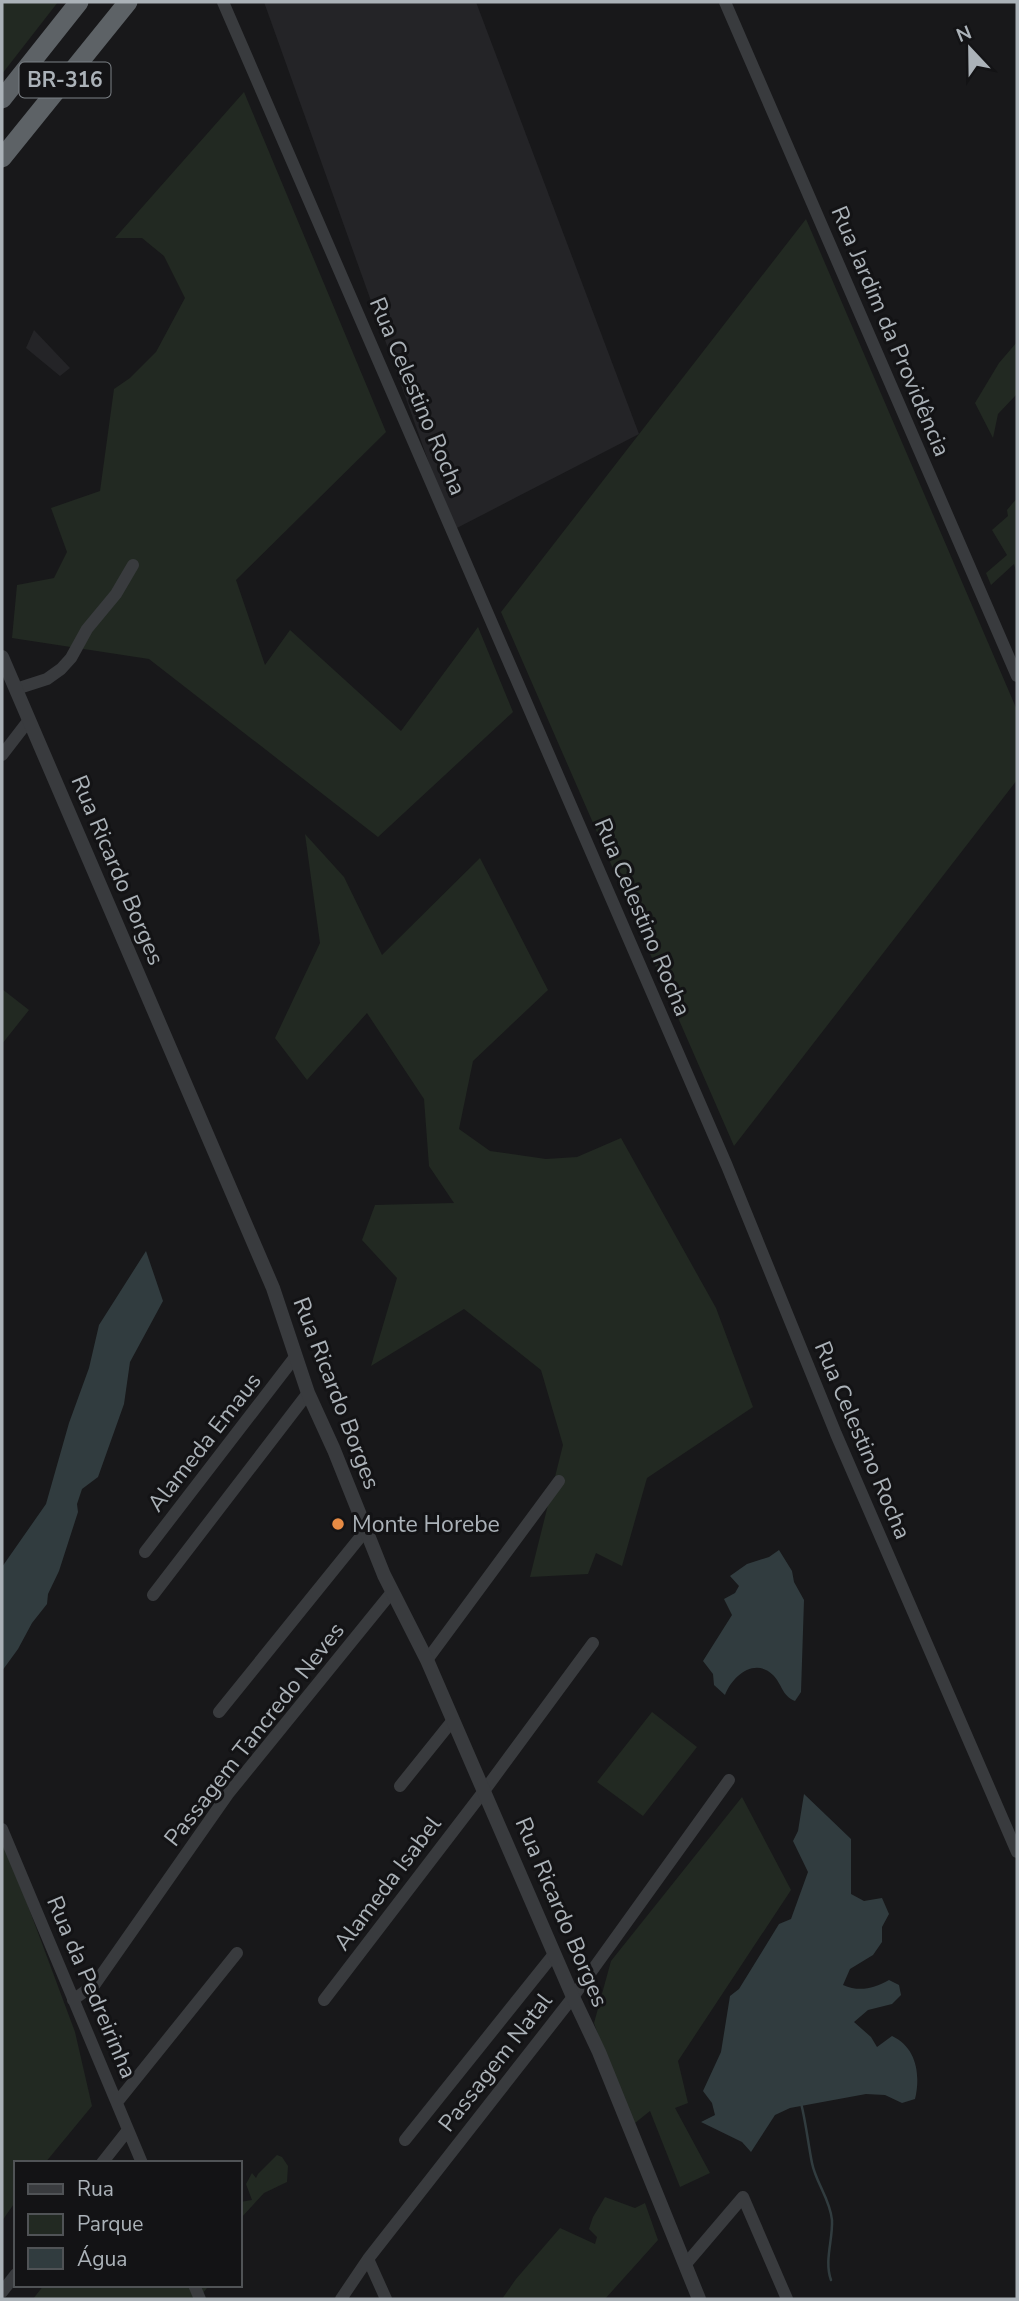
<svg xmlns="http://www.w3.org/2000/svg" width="1019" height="2301" viewBox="0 0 1019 2301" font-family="'Nunito Sans',sans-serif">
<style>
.built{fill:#242427}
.green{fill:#222922}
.water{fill:#313c3f}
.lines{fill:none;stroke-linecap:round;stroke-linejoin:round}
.stream{stroke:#313c3f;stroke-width:2.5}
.minor{stroke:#393b3e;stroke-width:12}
.tertiary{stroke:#393b3e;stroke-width:14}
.trunk{stroke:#5d6266;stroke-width:19}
.poi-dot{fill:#e68b44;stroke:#131315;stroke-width:2.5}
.labels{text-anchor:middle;stroke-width:6;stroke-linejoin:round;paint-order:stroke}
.shield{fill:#131315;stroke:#7d8287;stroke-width:2}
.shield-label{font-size:21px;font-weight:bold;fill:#abb2b8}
.street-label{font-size:23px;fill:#abb2b8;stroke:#131315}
.poi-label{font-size:23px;fill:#abb2b8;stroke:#131315;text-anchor:start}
</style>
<rect width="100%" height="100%" fill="#18181a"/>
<path class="built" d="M264,2H476L639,434L453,530Z
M34,330L70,368L60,376L26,348Z"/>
<path class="green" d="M2,2H58L2,74Z
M244,92L386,432L236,580L265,665L290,630L401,731L478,627L513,712L378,837L149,659L12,638L17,585L54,578L67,552L51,508L100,491L114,389L130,378L156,352L185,298L164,256L142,238H115Z
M806,219L1017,710V780L734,1146L501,612Z
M1017,342V396L1016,395L998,414L993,438L975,403L999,363Z
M1017,498V575L1014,564L991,585L986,573L1007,555L992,530L1008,516L1007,510Z
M305,834L344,877L382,955L480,858L548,990L473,1061L459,1129L490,1151L546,1159L577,1157L621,1138L716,1308L753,1407L647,1478L622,1566L596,1553L588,1574L530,1577L563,1445L541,1370L464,1309L371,1366L397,1278L362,1240L375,1205L454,1203L429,1166L424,1099L367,1013L307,1080L275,1038L320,943Z
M2,989L29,1010L2,1044Z
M652,1712L697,1747L643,1816L597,1782Z
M742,1797L791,1890L678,2061L688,2103L675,2108L710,2173L680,2187L650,2111L630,2127L594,2023L611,1961Z
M2,1836L75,2032L92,2106L45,2163H16V2201L2,2221Z
M277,2155L282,2157L288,2166L287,2182L264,2193L240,2219V2202L252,2200L246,2184L252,2173L256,2178L258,2174Z
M605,2197L635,2208L645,2203L658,2240L605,2299H502L516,2279L560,2228L595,2244L597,2237L589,2229L593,2217Z
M44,2285H215L207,2288L198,2299H33Z"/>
<path class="water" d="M146,1251L163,1301L130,1362L124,1404L98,1477L82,1489L77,1504L78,1512L59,1571L48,1594L47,1604L32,1623L18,1649L2,1671V1567L46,1504L69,1423L89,1368L99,1325Z
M779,1550L792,1571L794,1582L804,1600L801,1692L795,1701C782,1696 782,1684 773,1675C755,1657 732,1676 725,1695L714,1685L713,1674L703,1661L732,1615L724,1599L735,1593L739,1586L730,1576L747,1564L769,1557Z
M804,1794L851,1839V1894L864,1901L882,1898L889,1914L882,1927V1942L873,1955L850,1969L843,1985C859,1992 873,1989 889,1980L899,1985L901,1995L892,2004L868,2010L854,2022L871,2037L877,2047L892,2036C916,2047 921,2074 915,2099L902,2103L885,2095L866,2094L790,2108L775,2115L751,2152L742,2142L701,2122L715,2115L712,2103L703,2091L721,2052L730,1996L739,1989L779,1924L791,1919L808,1872L793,1841L798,1831Z"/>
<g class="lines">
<path class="stream" d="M801,2103C806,2123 808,2143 812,2163C816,2183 830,2199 832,2220C833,2240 824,2261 831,2280"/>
<path class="minor" d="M223,2L727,1166L836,1434L1017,1852
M725,2L1017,676
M16,689L47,679L61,669L71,658L87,629L116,594L133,565
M2,755L29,720
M145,1552L295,1357
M153,1595L308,1393
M427,1660L559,1481
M219,1712L366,1530
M400,1786L453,1720
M2,1829L142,2163
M73,2000L95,1984L228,1794L392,1592
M324,2000L484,1791L593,1643
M118,2101L237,1953
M405,2140L554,1954
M102,2163L128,2130
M368,2259L386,2299
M685,2265L743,2197L787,2299
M194,2285L200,2299
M2,2292L16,2274
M341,2299L368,2259L573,1997L729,1780"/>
<path class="tertiary" d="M2,657L273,1288L308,1393L334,1450L384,1575L427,1660L573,1997L599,2052L699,2299"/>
<path class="trunk" d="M2,99L79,2
M2,158L128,2"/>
</g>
<circle class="poi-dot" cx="338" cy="1524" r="7"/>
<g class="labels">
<rect class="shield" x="19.5" y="62.5" width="91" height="35" rx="5"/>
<g class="shield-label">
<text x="65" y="87">BR-316</text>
</g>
<g class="street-label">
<text transform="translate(891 331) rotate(67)" y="8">Rua Jardim da Providência</text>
<text transform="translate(418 396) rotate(67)" y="8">Rua Celestino Rocha</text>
<text transform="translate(118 870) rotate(67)" y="8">Rua Ricardo Borges</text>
<text transform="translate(643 917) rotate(67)" y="8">Rua Celestino Rocha</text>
<text transform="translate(337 1393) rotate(69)" y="8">Rua Ricardo Borges</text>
<text transform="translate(863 1440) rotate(67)" y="8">Rua Celestino Rocha</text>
<text transform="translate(204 1442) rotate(-52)" y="8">Alameda Emaus</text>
<text transform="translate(254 1734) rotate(-52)" y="8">Passagem Tancredo Neves</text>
<text transform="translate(387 1883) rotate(-53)" y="8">Alameda Isabel</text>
<text transform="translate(562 1912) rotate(67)" y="8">Rua Ricardo Borges</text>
<text transform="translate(92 1987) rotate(67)" y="8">Rua da Pedreirinha</text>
<text transform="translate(495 2062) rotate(-52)" y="8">Passagem Natal</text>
</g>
<g class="poi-label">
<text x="352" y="1532">Monte Horebe</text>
</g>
</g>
<rect width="1019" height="2301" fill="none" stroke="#abb2b8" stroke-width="7"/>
<rect x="14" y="2161" width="228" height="126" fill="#131315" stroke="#505356" stroke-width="2"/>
<rect x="28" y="2184" width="35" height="10" fill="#393b3e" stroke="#505356" stroke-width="2"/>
<text x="77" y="2196" font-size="21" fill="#abb2b8">Rua</text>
<rect x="28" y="2214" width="35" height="21" fill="#222922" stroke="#505356" stroke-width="2"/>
<text x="77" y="2231" font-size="21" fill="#abb2b8">Parque</text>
<rect x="28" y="2248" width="35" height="21" fill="#313c3f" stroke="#505356" stroke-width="2"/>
<text x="77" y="2266" font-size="21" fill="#abb2b8">Água</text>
<g transform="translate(970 49) rotate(338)" stroke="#131315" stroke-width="5" paint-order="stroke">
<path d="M0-5L12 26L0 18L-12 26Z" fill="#abb2b8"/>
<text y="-10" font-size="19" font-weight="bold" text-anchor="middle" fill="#abb2b8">N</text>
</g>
</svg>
